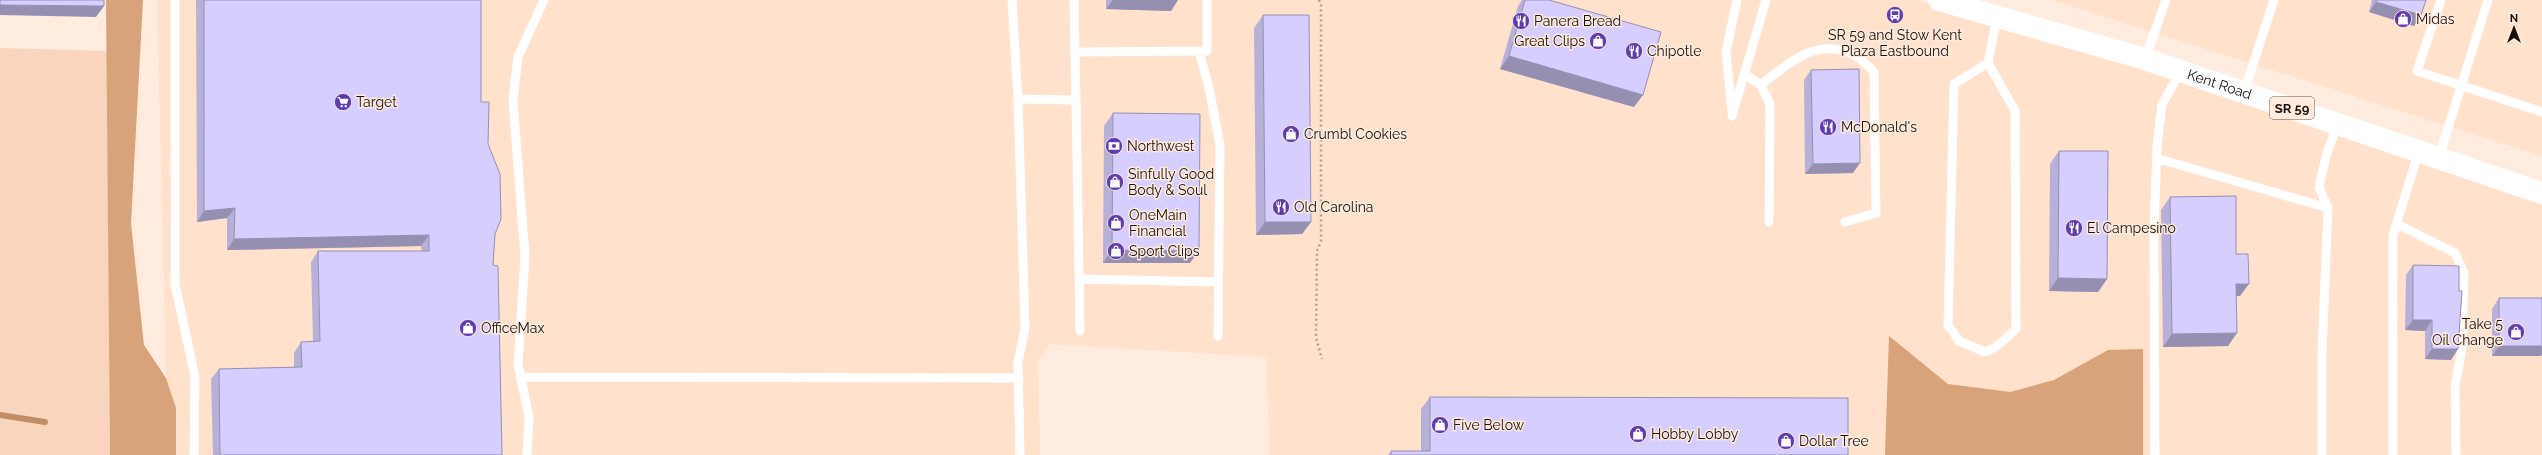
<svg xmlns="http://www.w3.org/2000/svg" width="2542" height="455" viewBox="0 0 2542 455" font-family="Raleway,sans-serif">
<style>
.built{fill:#ffe1cc}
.green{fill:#f8d5bc}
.forest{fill:#d8a37b}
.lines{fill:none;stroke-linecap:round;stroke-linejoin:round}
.stream{stroke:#c18d66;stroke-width:6}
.path{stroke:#b0a197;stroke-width:2.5;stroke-dasharray:2 3;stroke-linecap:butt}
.service{stroke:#fff;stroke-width:9}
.primary{stroke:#fff;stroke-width:22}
.wall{fill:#b7b1da}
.shaded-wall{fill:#9590b2}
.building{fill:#d5cefe;stroke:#9590b2}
.labels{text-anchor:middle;stroke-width:3;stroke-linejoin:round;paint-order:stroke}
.shield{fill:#ffecdf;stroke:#5d524b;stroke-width:1}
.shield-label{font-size:13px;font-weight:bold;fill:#18100b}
.poi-label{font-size:14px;fill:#18100b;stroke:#ffecdf;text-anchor:start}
.street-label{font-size:14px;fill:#18100b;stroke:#ffecdf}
</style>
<rect width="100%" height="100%" fill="#ffecdf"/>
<path class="built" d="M157,0H1915L2044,35L2542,197V455H1270L1266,357L1050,344L1038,361L1040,455H168Z
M2052,0H2542V156Z"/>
<path class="green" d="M0,48L107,51L110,455H0Z"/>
<path class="forest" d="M106,0H143L131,223L144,345L166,378L176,408V455H110Z
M1889,336L1948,384L2010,392L2054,380L2108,350L2143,349V455H1885Z"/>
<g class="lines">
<path class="stream" d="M0,415L45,422"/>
<path class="path" d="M1319,0L1321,5V241L1317,251L1316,338L1322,359"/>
<path class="service" d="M175,0V284L195,377L194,455
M1012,0L1018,99L1025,328L1018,362L1020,455
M1074,0L1075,52L1207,51V0
M2441,0L2417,71L2542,112
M1199,51L1209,88L1220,145L1218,336
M2145,59L2166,0
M1988,63L2015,111L2016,329L1996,347L1985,352L1959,341L1948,325L1954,84L1988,63L1997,17
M1744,74L1761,85C1788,64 1815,37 1852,54C1860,57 1867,66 1874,72L1876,213L1845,222
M1761,85L1770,104L1769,222
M2244,92L2274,0
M1018,99L1076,100L1075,52
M1076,100L1080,331
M1732,111L1726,52L1737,0
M1732,116L1766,0
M2439,157L2488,0
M2156,158L2328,208
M2397,224L2455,253L2464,273L2462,349L2455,386L2456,455
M1080,279L1219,282
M520,377L1019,378
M527,455L529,417L518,364L525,256L513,101L518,57L544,0
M2155,455L2154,231L2157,147L2162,104L2181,71
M2322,455V354L2328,208L2319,187L2326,156L2338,123
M2393,455V235L2419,151"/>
<path class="primary" id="s1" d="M1939,0L2145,59L2542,193"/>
</g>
<path class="wall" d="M196,0H481V102L488,144L495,234L493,265L502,455H213L211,379L219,369L294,367V353L301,342L313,341L311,262L318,251H422L421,246L227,250V218L197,222Z
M1106,0H1178L1171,11L1106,9Z
M1522,0H1549L1634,107L1500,69L1518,6Z
M2372,0H2426L2421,15L2414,26L2369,12Z
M1263,15L1311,222L1302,234L1256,235L1254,28Z
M1811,70L1853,173L1805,174L1804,80Z
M1113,113L1190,263H1103L1104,126Z
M2059,151L2107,279L2098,292L2049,291L2050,164Z
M2170,197L2236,254L2240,296H2236L2228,346L2163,347L2161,210Z
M2413,265L2451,360L2425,359V331L2405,330L2406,275Z
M2499,298L2541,356H2492V309Z
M1430,397L1848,455H1388L1391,451H1421V409Z"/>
<path class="shaded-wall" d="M1113,0H1178L1171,11L1106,9Z
M2376,2L2421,15L2414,26L2369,12Z
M0,5L104,6L96,17L0,15Z
M1509,56L1643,95L1634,107L1500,69Z
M1860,163L1853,173L1805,174L1813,164Z
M235,208L227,218L197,222L204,211Z
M1265,222H1311L1302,234L1256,235Z
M429,235L421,246L227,250L234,239Z
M1112,250L1199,251L1190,263H1103Z
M2058,278L2107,279L2098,292L2049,291Z
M2236,284H2249L2240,296L2227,297Z
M2413,320H2432L2425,331L2405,330Z
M2237,333L2228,346L2163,347L2172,334Z
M2499,346H2542V354L2541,356H2492Z
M2432,349H2458L2451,360L2425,359Z"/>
<path class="building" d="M0,0H104V6L0,5Z
M204,0H481V102H489L488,144L500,174L501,219L495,234L493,265L498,266L502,455H220L219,369L302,367L301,342L320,341L318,251H429V235L234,239L235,208L204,211Z
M1525,0H1549L1661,32L1643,95L1509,56Z
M2376,0H2426L2421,15L2376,2Z
M1263,15H1309L1311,222H1265Z
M1859,69L1860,163L1813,164L1811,70Z
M1113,113L1200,114L1199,251L1112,250Z
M2059,151H2108L2107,279L2058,278Z
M2236,196V254H2248L2249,284H2236L2237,333L2172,334L2170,197Z
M2413,265L2459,266V291H2462L2458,349H2432V320H2413Z
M2499,298H2542V346H2499Z
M1430,397L1848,398V455H1391V451H1430Z"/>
<defs>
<symbol id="bus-disc" viewBox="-11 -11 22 22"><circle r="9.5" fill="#603cb4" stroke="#ffecdf"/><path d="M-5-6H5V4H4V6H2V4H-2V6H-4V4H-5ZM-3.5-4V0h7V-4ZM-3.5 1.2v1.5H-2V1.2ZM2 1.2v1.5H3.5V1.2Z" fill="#fff"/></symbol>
<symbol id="shop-disc" viewBox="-11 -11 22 22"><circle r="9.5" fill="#603cb4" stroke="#ffecdf"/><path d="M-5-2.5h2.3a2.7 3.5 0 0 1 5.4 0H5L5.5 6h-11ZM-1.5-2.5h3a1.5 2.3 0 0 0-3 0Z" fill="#fff"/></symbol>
<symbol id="restaurant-disc" viewBox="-11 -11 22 22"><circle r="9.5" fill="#603cb4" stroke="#ffecdf"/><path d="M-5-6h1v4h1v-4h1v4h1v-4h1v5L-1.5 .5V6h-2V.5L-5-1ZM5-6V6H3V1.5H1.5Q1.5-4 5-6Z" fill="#fff"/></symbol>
<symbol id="supermarket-disc" viewBox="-11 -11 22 22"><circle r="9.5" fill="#603cb4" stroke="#ffecdf"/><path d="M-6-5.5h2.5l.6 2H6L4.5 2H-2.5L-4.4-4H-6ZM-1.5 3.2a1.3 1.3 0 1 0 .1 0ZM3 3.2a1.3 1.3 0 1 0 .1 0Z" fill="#fff"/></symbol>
<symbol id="bank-disc" viewBox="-11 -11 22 22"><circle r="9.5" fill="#603cb4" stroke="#ffecdf"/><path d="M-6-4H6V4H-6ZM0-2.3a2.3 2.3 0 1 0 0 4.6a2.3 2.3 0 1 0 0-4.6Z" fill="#fff"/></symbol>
</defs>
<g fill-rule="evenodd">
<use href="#bus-disc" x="1885" y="5" width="20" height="20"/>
<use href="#shop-disc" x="2393" y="9" width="20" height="20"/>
<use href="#restaurant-disc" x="1511" y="11" width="20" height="20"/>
<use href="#shop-disc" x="1588" y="31" width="20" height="20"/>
<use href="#restaurant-disc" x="1624" y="41" width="20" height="20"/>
<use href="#supermarket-disc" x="333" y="92" width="20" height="20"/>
<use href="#restaurant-disc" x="1818" y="117" width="20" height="20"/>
<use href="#shop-disc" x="1281" y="124" width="20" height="20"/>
<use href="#bank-disc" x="1104" y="136" width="20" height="20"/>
<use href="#shop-disc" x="1105" y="172" width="20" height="20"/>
<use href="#restaurant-disc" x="1271" y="197" width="20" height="20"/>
<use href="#shop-disc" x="1106" y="213" width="20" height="20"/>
<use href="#restaurant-disc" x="2064" y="218" width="20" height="20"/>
<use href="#shop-disc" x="1106" y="241" width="20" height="20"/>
<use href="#shop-disc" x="458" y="318" width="20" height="20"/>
<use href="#shop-disc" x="2506" y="322" width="20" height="20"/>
<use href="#shop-disc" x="1430" y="415" width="20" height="20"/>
<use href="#shop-disc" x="1628" y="424" width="20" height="20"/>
<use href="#shop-disc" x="1776" y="431" width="20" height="20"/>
</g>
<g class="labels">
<rect class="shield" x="2270" y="97" width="44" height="22" rx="3"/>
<g class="shield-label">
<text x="2292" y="113">SR 59</text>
</g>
<g class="poi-label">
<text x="2416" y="24">Midas</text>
<text x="1534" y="26">Panera Bread</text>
<text x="1895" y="40" text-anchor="middle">SR 59 and Stow Kent<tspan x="1895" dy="16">Plaza Eastbound</tspan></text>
<text x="1585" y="46" text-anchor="end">Great Clips</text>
<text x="1647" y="56">Chipotle</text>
<text x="356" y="107">Target</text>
<text x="1841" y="132">McDonald's</text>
<text x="1304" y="139">Crumbl Cookies</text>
<text x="1127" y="151">Northwest</text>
<text x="1128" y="179">Sinfully Good<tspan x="1128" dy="16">Body &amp; Soul</tspan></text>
<text x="1294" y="212">Old Carolina</text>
<text x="1129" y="220">OneMain<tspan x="1129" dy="16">Financial</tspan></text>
<text x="2087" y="233">El Campesino</text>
<text x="1129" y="256">Sport Clips</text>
<text x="2503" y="329" text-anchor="end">Take 5<tspan x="2503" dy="16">Oil Change</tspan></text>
<text x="481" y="333">OfficeMax</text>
<text x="1453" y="430">Five Below</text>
<text x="1651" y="439">Hobby Lobby</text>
<text x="1799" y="446">Dollar Tree</text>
</g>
<g class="street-label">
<text dy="5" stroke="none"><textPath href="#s1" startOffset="293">Kent Road</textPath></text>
</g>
</g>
<g transform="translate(2514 28)" stroke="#ffecdf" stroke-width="3" paint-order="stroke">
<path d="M0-3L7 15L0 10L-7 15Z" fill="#18100b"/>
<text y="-6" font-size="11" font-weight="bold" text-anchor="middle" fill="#18100b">N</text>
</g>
</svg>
